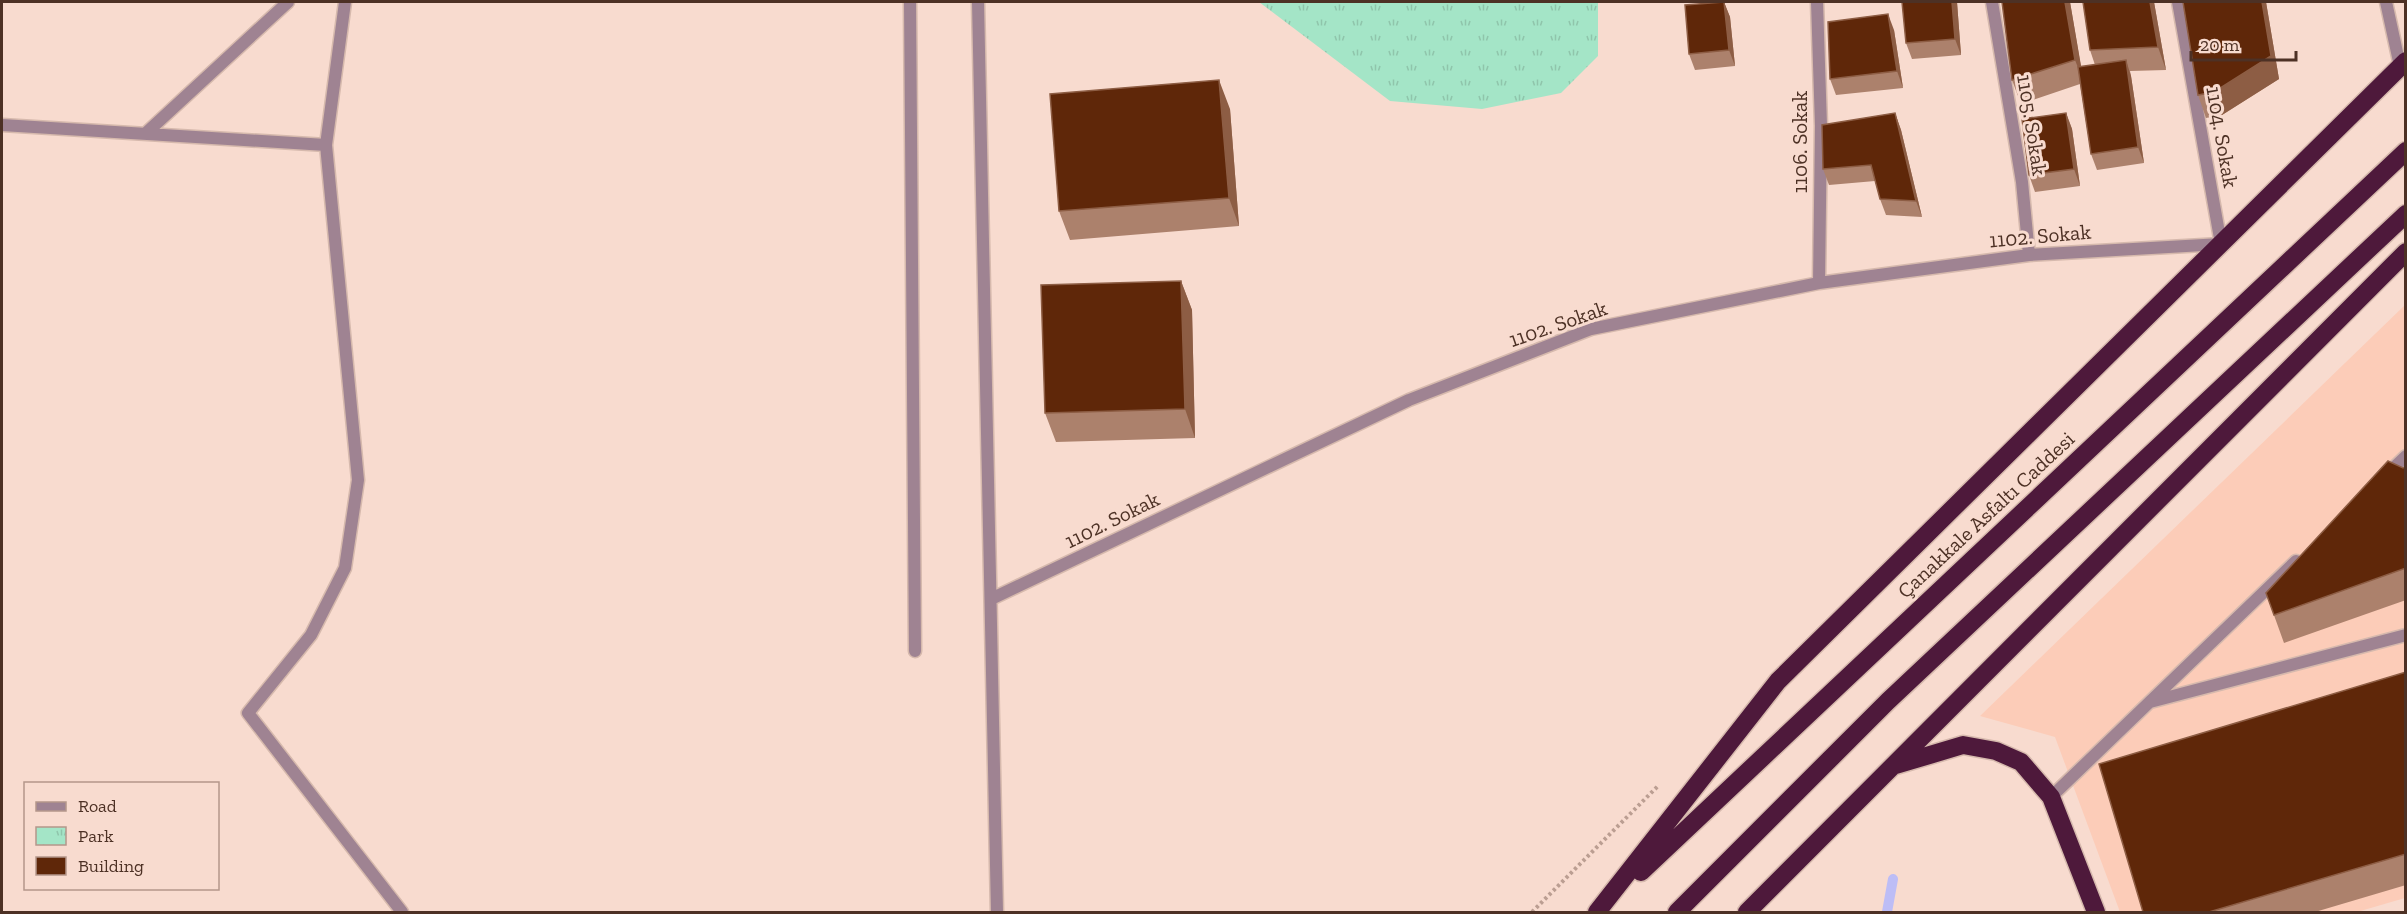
<svg xmlns="http://www.w3.org/2000/svg" width="2407" height="914" viewBox="0 0 2407 914" font-family="'Zilla Slab',serif">
<style>
.built{fill:#fcccb8}
.park{fill:url(#park-tufts)}
.lines{fill:none;stroke-linecap:round;stroke-linejoin:round}
.stream{stroke:#bdbdf6;stroke-width:10}
.lane-casing{stroke:#d6b9ad;stroke-width:15}
.street-casing{stroke:#d6b9ad;stroke-width:15}
.highway-casing{stroke:#d6b9ad;stroke-width:21}
.path{stroke:#bb9e92;stroke-width:4;stroke-dasharray:3 3;stroke-linecap:butt}
.lane{stroke:#9f8392;stroke-width:12}
.street{stroke:#9f8392;stroke-width:12}
.highway{stroke:#4e193b;stroke-width:18}
.wall{fill:#ac816c}
.shaded-wall{fill:#8d5d44}
.building{fill:#5f2709;stroke:#8d5d44;stroke-width:1.5}
.labels{text-anchor:middle;stroke-width:6;stroke-linejoin:round;paint-order:stroke}
.street-label{font-size:21px;fill:#4d3125;stroke:#f8dbcf}
</style>
<defs>
<pattern id="park-tufts" width="24" height="20" patternUnits="userSpaceOnUse" patternTransform="scale(1.5)"><rect width="24" height="20" fill="#a4e5c7"/><path d="M3 7l-1-3M5 7V3M7 7l1-3M15 17l-1-3M17 17v-4M19 17l1-3" fill="none" stroke="#8fc5ab"/></pattern>
</defs>
<rect width="100%" height="100%" fill="#f8dbcf"/>
<path class="built" d="M2405,305V898L2357,912H2120L2055,737L1980,716Z"/>
<path class="park" d="M1259,2H1598V56L1561,93L1482,109L1390,101Z"/>
<g class="lines">
<path class="stream" d="M1887,912L1893,879"/>
<defs>
<path id="lane" d="M345,2L326,145L358,480L345,568L311,635L248,713L402,912
M910,2L915,651
M2,125L326,145
M145,134L288,2
M2385,476L2406,456
M2150,702L2406,635
M2051,797L2296,561"/>
<path id="street" d="M978,2L997,912
M1817,2L1821,126L1819,283
M1992,2L2022,182L2029,255
M2386,2L2400,66
M991,599L1409,400L1591,329L1819,283L2029,255L2221,244L2178,2"/>
<path id="highway" d="M1896,765L1963,745L1996,751L2021,762L2051,797L2096,912
M1641,872L2406,151
M1597,912L1778,681L2406,61
M1677,912L1888,701L2406,214
M1747,912L2406,252"/>
</defs>
<use href="#lane" class="lane-casing"/>
<use href="#street" class="street-casing"/>
<use href="#highway" class="highway-casing"/>
<path class="path" d="M1532,912L1658,786"/>
<use href="#lane" class="lane"/>
<use href="#street" class="street"/>
<use href="#highway" class="highway"/>
</g>
<path class="wall" d="M1724,2L1730,17L1735,66L1695,70L1689,54Z
M1957,2L1961,55L1912,59L1906,43Z
M2002,2H2070L2081,67L2095,65L2090,50L2154,2L2166,70L2130,71L2131,76L2144,163L2097,170L2091,154L2080,84L2021,104L2012,80Z
M2183,2H2266L2279,79L2222,115L2206,118L2198,95Z
M1894,30L1903,88L1836,95L1830,79Z
M1230,109L1239,226L1070,240L1059,211Z
M1895,113L1901,130L1922,217L1886,215L1880,199L1875,181L1829,185L1823,169Z
M2066,113L2072,129L2080,186L2035,192L2029,175Z
M1181,281L1192,310L1195,438L1056,442L1045,413Z
M2406,466V600L2284,643L2266,593Z
M2406,672V885L2315,912H2143Z"/>
<path class="shaded-wall" d="M1724,2L1730,17L1735,66L1729,50Z
M1952,2H1957L1961,55L1955,39Z
M2065,2H2070L2084,83L2075,60Z
M2150,2H2154L2166,70L2158,47Z
M2262,2H2266L2279,79L2222,115L2214,92Z
M1888,14L1894,30L1903,88L1897,71Z
M2126,60L2131,76L2144,163L2138,147Z
M1219,80L1230,109L1239,226L1229,198Z
M1895,113L1901,130L1922,217L1916,201Z
M2066,113L2072,129L2080,186L2074,169Z
M1181,281L1192,310L1195,438L1185,409Z"/>
<path class="building" d="M1724,2L1729,50L1689,54L1685,5Z
M1902,2H1952L1955,39L1906,43Z
M2002,2H2065L2075,60L2012,80Z
M2083,2H2150L2158,47L2090,50Z
M2183,2H2262L2271,56L2214,92L2198,95Z
M1888,14L1897,71L1830,79L1828,22Z
M2126,60L2138,147L2091,154L2078,67Z
M1219,80L1229,198L1059,211L1050,94Z
M1895,113L1916,201L1880,199L1871,165L1823,169L1822,125Z
M2066,113L2074,169L2029,175L2022,119Z
M1181,281L1185,409L1045,413L1041,285Z
M2388,461L2403,468L2406,466V568L2274,615L2266,593Z
M2406,672V854L2209,912H2143L2099,764Z"/>
<g class="labels">
<g class="street-label">
<text transform="translate(2032 125) rotate(81)" y="7">1105. Sokak</text>
<text transform="translate(2222 137) rotate(80)" y="7">1104. Sokak</text>
<text transform="translate(1800 142) rotate(-90)" y="7">1106. Sokak</text>
<text transform="translate(2040 236) rotate(-5)" y="7">1102. Sokak</text>
<text transform="translate(1558 324) rotate(-19)" y="7">1102. Sokak</text>
<text transform="translate(1986 515) rotate(-43)" y="7">Çanakkale Asfaltı Caddesi</text>
<text transform="translate(1112 520) rotate(-26)" y="7">1102. Sokak</text>
</g>
</g>
<rect width="2407" height="914" fill="none" stroke="#4d3125" stroke-width="6"/>
<rect x="24" y="782" width="195" height="108" fill="#f8dbcf" stroke="#b4978b" stroke-width="1.5"/>
<rect x="36" y="802" width="30" height="9" fill="#9f8392" stroke="#b4978b" stroke-width="1.5"/>
<text x="78" y="812" font-size="18" fill="#4d3125">Road</text>
<rect x="36" y="827" width="30" height="18" fill="url(#park-tufts)" stroke="#b4978b" stroke-width="1.5"/>
<text x="78" y="842" font-size="18" fill="#4d3125">Park</text>
<rect x="36" y="857" width="30" height="18" fill="#5f2709" stroke="#b4978b" stroke-width="1.5"/>
<text x="78" y="872" font-size="18" fill="#4d3125">Building</text>
<path d="M2191 51v9h105v-9" fill="none" stroke="#4d3125" stroke-width="3"/>
<text x="2200" y="51" font-size="18" fill="#4d3125" stroke="#f8dbcf" stroke-width="4.5" paint-order="stroke">20 m</text>
</svg>
